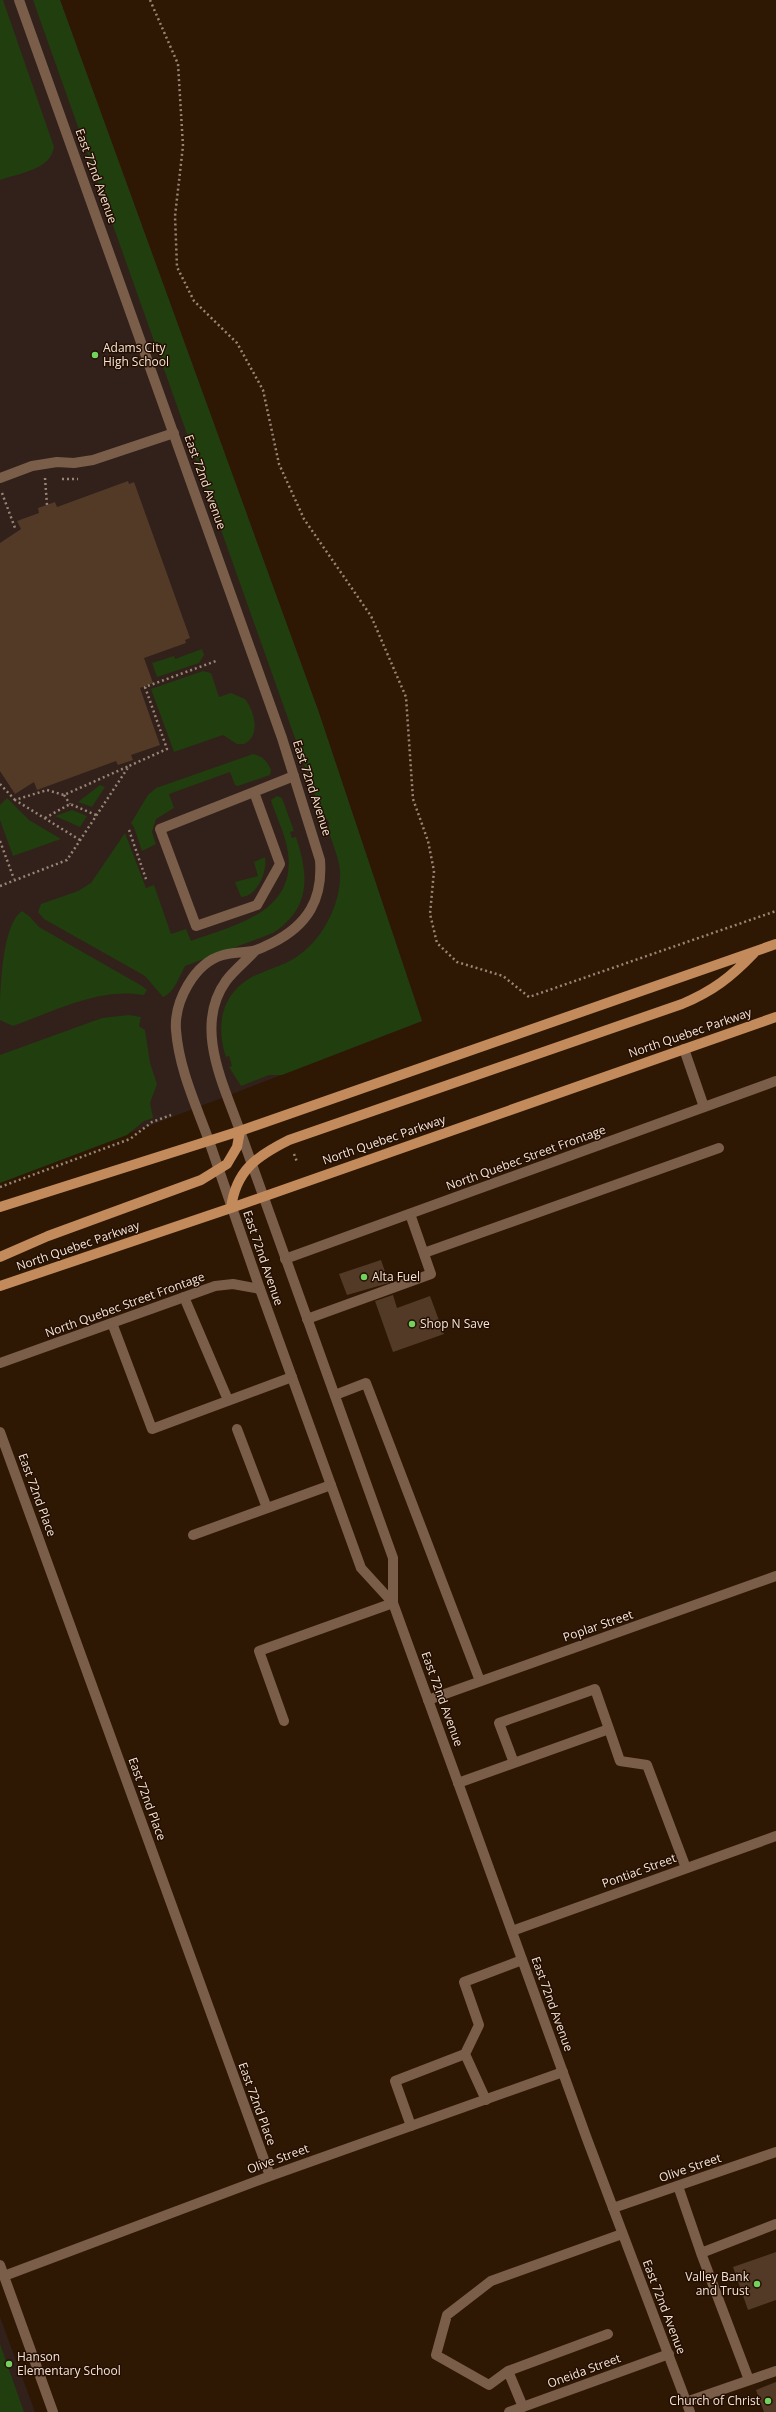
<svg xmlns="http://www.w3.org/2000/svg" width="776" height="2412" viewBox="0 0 776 2412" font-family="'Open Sans',sans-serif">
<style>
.education{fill:#32201b}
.green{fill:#213e0e}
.building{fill:#533a26}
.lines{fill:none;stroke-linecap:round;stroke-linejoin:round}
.path{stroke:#988575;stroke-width:2.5;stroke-dasharray:2 3;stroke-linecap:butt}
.lane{stroke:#7a5e49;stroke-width:10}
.street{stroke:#7a5e49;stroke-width:10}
.secondary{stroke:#7a5e49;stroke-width:10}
.primary{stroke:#c38a5c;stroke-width:10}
.poi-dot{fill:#71d25e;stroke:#240e00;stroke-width:1.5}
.labels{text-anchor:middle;stroke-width:3;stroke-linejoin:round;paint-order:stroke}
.street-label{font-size:12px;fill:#f4e4d8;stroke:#240e00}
.poi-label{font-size:12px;fill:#f4e4d8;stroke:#240e00;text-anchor:start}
</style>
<rect width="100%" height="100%" fill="#2e1804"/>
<path class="education" d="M0,0H60L318,710L422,1021L154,1124L0,1179Z
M0,2317L35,2412H0Z"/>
<path class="green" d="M0,0H3L54,147C51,170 19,173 0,180Z
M33,0H60L318,710L422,1021L282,1075H269L241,1086L229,1067L232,1066L229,1056L226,1057C215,1024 222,991 256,975C269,969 282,966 295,958C323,940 342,903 340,870C338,855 331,840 327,826L330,824L327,819L324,820Z
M202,649L204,655L199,663L157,677L152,663L174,656L175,659Z
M203,671L211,673L219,697L231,693L245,699C255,712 261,736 244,744H237L223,735L174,752L151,689Z
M253,754C263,756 267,761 271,770L270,775L238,786L235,785L230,772L169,794L174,808L156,819L152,832L156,844L142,851L134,827L131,823L148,795L156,788Z
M100,785L105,787L92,807L78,802Z
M277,796L282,798L294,831L290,832L292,838L296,837C309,876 311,908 273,933L185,966C179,977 175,992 163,997L145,976L44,919L38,912L41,904L78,891L91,883L125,833L146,888L154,885L171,934L186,929L191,941C234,925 296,913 288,853C286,835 276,817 271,800Z
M7,798L29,820L61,839L13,856L0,820V805Z
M72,810L87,816L80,827L55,816Z
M265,857C268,871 257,897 241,897L235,882L258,876L254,862Z
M22,911L29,916L39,927L142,986L147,990L144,995C100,987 54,1011 13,1026L0,1020C0,995 1,925 22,911Z
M129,1015L141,1017L139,1026L145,1030L150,1063L157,1084L150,1103L153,1118L144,1121L127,1135L0,1183V1055L102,1018Z
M0,2344L24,2412H0Z"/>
<path class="building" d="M128,481L129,484L134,482L190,638L185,640L186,643L144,658L153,683L140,688L160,745L131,755L133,760L118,765L116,761L37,790L34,782L15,794L0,771V543L21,529L17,521L39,513L38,508L55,502L57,507Z
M381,1260L389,1283L347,1295L339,1274Z
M393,1295L397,1308L430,1296L444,1334L393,1352L375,1301Z
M776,2252V2300L748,2310L733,2267Z
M776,2382V2412H764L756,2390Z"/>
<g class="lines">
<path class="path" d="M150,0L178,64L183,146L175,216L177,267L194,301L237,343L263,390L279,464L304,519L371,616L406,697L413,799L428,841L434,871L430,914L437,943L457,962L503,976L529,997L776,911
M45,478L47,505
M62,479H78
M2,493L15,528
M0,784L15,800
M64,795L70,804
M45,818L70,804L96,815
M129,830L147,882
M80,840L15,800L47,790L64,795L129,766
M0,841L14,879
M0,886L67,860L129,766L167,749L145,687L216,661
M294,1154L297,1162
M0,1187L130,1139L152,1122L171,1115"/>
<path class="lane" d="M0,478L32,466L57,462L74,463L93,460L174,433
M254,792L280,864L257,905L196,926L160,829L294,776
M424,1253L719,1148
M184,1297L228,1400
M307,1319L431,1274L410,1214
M112,1323L152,1429L292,1377
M335,1395L366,1383L480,1681
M237,1429L267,1508
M193,1535L331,1485
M284,1721L259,1651L393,1603
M609,1729L620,1761L647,1765L686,1868
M458,1783L514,1763L499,1723L595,1689L609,1729L514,1763
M465,2054L479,2025L464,1982L522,1960
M411,2126L395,2081L465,2054L486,2100
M678,2186L701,2253L776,2224
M701,2253L749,2380
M508,2371L489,2385L436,2355L447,2315L491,2281L622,2234
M686,2402L776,2371
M523,2407L508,2371L608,2334"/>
<path class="street" d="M19,0L282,738L320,860C323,899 308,925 272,943C267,945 261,949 256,950C245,953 233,952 223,955C194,963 174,1002 176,1030C179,1069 196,1105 209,1141
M684,1049L704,1107
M240,1131C224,1085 193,1027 226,981C234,970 247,960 256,950
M285,1259L776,1081
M0,1363L215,1286L233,1284L260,1289
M0,1432L270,2176
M428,1700L776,1576
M512,1931L776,1836
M613,2208L776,2152
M0,2265L53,2412
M4,2276L270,2176L563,2072
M509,2412L669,2354"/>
<path class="secondary" d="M240,1131L393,1558V1603L587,2139L690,2412
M209,1141L260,1289L361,1568L393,1603"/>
<path class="primary" d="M0,1207L240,1131L776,944
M231,1208C236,1170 257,1156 289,1140L682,1004C713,991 731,977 754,953
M0,1257L48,1236L201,1180L227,1164L237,1147L240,1131
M0,1286L231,1208L776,1017"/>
</g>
<g class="poi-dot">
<circle cx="95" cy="355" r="4"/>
<circle cx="364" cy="1277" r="4"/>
<circle cx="412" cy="1324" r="4"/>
<circle cx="757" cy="2284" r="4"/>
<circle cx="9" cy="2364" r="4"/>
<circle cx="768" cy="2401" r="4"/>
</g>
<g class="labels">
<g class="street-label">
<text transform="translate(96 176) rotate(70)" y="4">East 72nd Avenue</text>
<text transform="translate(205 482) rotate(70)" y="4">East 72nd Avenue</text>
<text transform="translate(312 788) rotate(72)" y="4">East 72nd Avenue</text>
<text transform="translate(690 1033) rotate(-19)" y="4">North Quebec Parkway</text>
<text transform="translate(384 1140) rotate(-19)" y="4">North Quebec Parkway</text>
<text transform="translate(526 1158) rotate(-20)" y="4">North Quebec Street Frontage</text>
<text transform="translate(78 1246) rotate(-19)" y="4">North Quebec Parkway</text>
<text transform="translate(263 1258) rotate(71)" y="4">East 72nd Avenue</text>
<text transform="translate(125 1305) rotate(-20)" y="4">North Quebec Street Frontage</text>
<text transform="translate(37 1495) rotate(70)" y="4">East 72nd Place</text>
<text transform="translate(598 1626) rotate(-19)" y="4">Poplar Street</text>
<text transform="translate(442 1699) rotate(70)" y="4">East 72nd Avenue</text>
<text transform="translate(147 1799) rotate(70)" y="4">East 72nd Place</text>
<text transform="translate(639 1871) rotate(-20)" y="4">Pontiac Street</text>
<text transform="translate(552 2004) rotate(70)" y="4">East 72nd Avenue</text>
<text transform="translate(257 2104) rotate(70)" y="4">East 72nd Place</text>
<text transform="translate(278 2159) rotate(-20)" y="4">Olive Street</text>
<text transform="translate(690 2168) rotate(-19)" y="4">Olive Street</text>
<text transform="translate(664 2307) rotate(69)" y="4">East 72nd Avenue</text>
<text transform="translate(584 2371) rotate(-20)" y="4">Oneida Street</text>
</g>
<g class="poi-label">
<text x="103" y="352">Adams City<tspan x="103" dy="14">High School</tspan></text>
<text x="372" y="1281">Alta Fuel</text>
<text x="420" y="1328">Shop N Save</text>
<text x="749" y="2281" text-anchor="end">Valley Bank<tspan x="749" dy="14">and Trust</tspan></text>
<text x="17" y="2361">Hanson<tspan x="17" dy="14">Elementary School</tspan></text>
<text x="760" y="2405" text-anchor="end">Church of Christ</text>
</g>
</g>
</svg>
